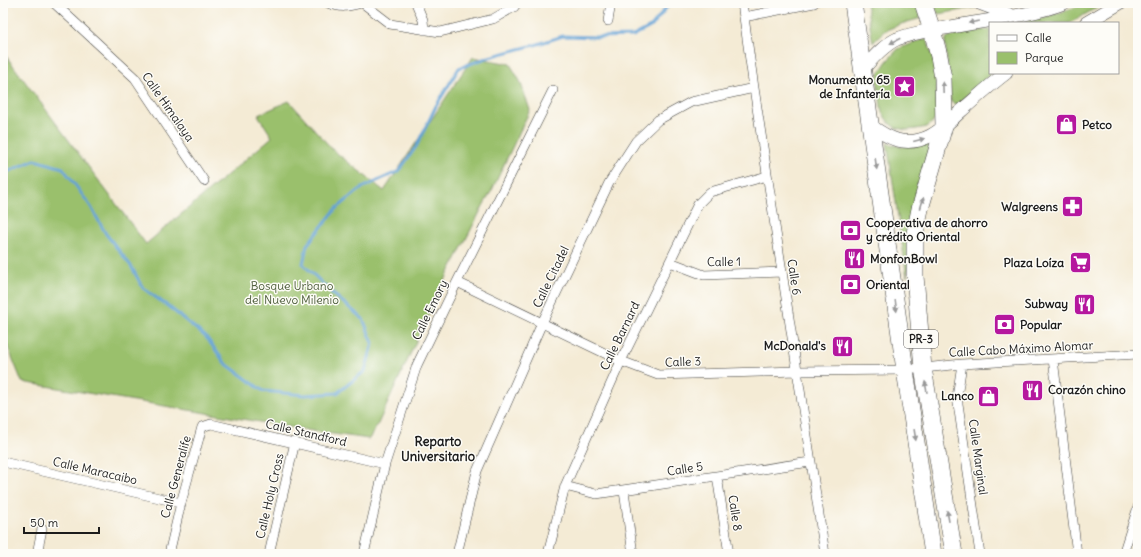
<svg xmlns="http://www.w3.org/2000/svg" width="1141" height="557" viewBox="0 0 1141 557" font-family="Delius,sans-serif">
<style>
.green{fill:#9ac06c;stroke:#5b6e44}
.lines{fill:none;stroke-linecap:round;stroke-linejoin:round}
.stream{stroke:#63a2d5;stroke-width:3}
.street-casing{stroke:#3c3b38;stroke-width:10}
.secondary-casing{stroke:#3c3b38;stroke-width:14}
.highway-casing{stroke:#3c3b38;stroke-width:18}
.street{stroke:#fff;stroke-width:9}
.secondary{stroke:#fff;stroke-width:13}
.highway{stroke:#fff;stroke-width:17}
.oneway{fill:#999}
.labels{text-anchor:middle;stroke-width:3;stroke-linejoin:round;paint-order:stroke}
.shield{fill:#fdfcf7;stroke:#605f5e;stroke-width:1}
.shield-label{font-size:11px;font-weight:bold;fill:#1c1c1c}
.poi-label{font-size:12px;font-weight:bold;fill:#1c1c1c;stroke:#fdfcf7;text-anchor:end}
.street-label{font-size:12px;fill:#1c1c1c;stroke:#fdfcf7}
.park-label{font-size:12px;fill:#4e5e3c;stroke:#fdfcf7}
.neighbourhood-label{font-size:13px;font-weight:bold;fill:#1c1c1c;stroke:#fdfcf7}
</style>
<rect width="100%" height="100%" fill="#fdfcf7"/>
<filter id="ink" filterUnits="userSpaceOnUse"><feTurbulence type="fractalNoise" baseFrequency=".025" numOctaves="2"/><feDisplacementMap in="SourceGraphic" scale="8" xChannelSelector="R" yChannelSelector="G"/><feConvolveMatrix kernelMatrix="1 2 1 2 8 2 1 2 1" color-interpolation-filters="sRGB"/></filter>
<filter id="wash" filterUnits="userSpaceOnUse"><feTurbulence type="fractalNoise" baseFrequency=".012" numOctaves="4" result="noise"/><feDisplacementMap in="SourceGraphic" scale="16" xChannelSelector="R" yChannelSelector="G"/><feGaussianBlur stdDeviation="0.9" result="paint"/><feColorMatrix in="noise" values="0 0 0 0 0 0 0 0 0 0 0 0 0 0 0 0 0 1.4 0 .05"/><feComposite in="paint" operator="in"/></filter>
<g filter="url(#wash)">
<rect width="100%" height="100%" fill="#f4ebd5"/>
<path class="green" d="M866,3H917L921,18L901,24L884,31L873,43Z
M933,3H961L980,7L938,14Z
M1084,3H1105L1070,23H1020C1042,18 1064,13 1084,3Z
M990,29V73H992L956,105L951,102L945,42L946,39C954,33 979,31 990,29Z
M924,39H927L933,58L937,93L936,119L927,127L916,129L907,130L896,128L890,124L882,113L877,80L879,73L887,61L898,49Z
M3,52L146,244L272,137L258,115L289,101L333,150L384,191L473,57L510,64L520,81L530,110L492,190L483,206L439,292L377,426L369,439L319,432L22,382L3,335Z
M931,141L907,277L887,143L901,147Z"/>
<g class="lines">
<path class="stream" d="M3,175L9,171L35,160L63,168L91,207L106,234L131,266L143,288L169,307L206,337L225,363L263,391L305,395L337,393L365,371L373,343L363,319L332,293L303,264L307,245L336,209L362,188L399,171L416,147L436,106L459,68L489,57L538,44L563,36L597,37L633,36L652,26L670,3"/>
</g>
</g>
<g filter="url(#ink)">
<g class="lines">
<defs>
<path id="street" d="M54,3L135,78L204,181
M328,3C341,8 348,7 361,3L364,4L390,24L440,32L493,19L514,7L517,3
M416,3L423,20L424,30
M742,3L754,88L825,554
M744,17L814,3
M608,21L611,3
M670,262L704,275L781,272
M457,282L621,361L658,375L797,371L905,370L962,364L1138,354
M1053,359L1077,554
M962,364L957,397L980,554
M3,462L181,503
M717,476L729,554
M565,486L596,494L810,462
M624,491L633,554
M37,554L42,529
M169,554L181,503L202,427L211,424L385,464
M269,554L295,442
M364,554L385,464L417,365L457,282L553,90
M457,554L477,471L542,323L609,183L636,141L658,120L691,102L754,88
M548,554L565,486L621,361L698,204L710,192L767,176
M1123,554L1138,507"/>
<path id="secondary" d="M979,3L1013,16
M1086,23L1120,3
M863,69C873,58 884,45 897,39C914,32 933,30 951,27C988,20 1030,16 1064,3
M870,125C878,131 887,137 897,140C908,143 920,141 930,136C942,130 951,120 961,111C976,98 990,85 1006,73"/>
<path id="highway" d="M853,3L905,370L933,554
M923,3L932,30L939,56L943,78L944,126L920,209L915,233V276L923,368L954,554"/>
</defs>
<use href="#street" class="street-casing"/>
<use href="#secondary" class="secondary-casing"/>
<use href="#highway" class="highway-casing"/>
<use href="#street" class="street"/>
<use href="#secondary" class="secondary"/>
<use href="#highway" class="highway"/>
</g>
<defs><path id="oneway-solid" d="M-6-.8H1V-3.2L6.5 0L1 3.2V.8H-6Z"/></defs>
<g class="oneway">
<use href="#oneway-solid" transform="translate(974 22) rotate(170)"/>
<use href="#oneway-solid" transform="translate(895 41) rotate(153)"/>
<use href="#oneway-solid" transform="translate(943 87) rotate(-92)"/>
<use href="#oneway-solid" transform="translate(919 140) rotate(-15)"/>
<use href="#oneway-solid" transform="translate(876 164) rotate(82)"/>
<use href="#oneway-solid" transform="translate(922 203) rotate(-74)"/>
<use href="#oneway-solid" transform="translate(896 306) rotate(82)"/>
<use href="#oneway-solid" transform="translate(926 387) rotate(-100)"/>
<use href="#oneway-solid" transform="translate(915 435) rotate(81)"/>
<use href="#oneway-solid" transform="translate(948 516) rotate(-100)"/>
</g>
</g>
<defs>
<symbol id="sight-square" viewBox="-11 -11 22 22"><rect x="-9" y="-9" width="18" height="18" rx="4" fill="#b5179e" stroke="#fdfcf7"/><path d="M0-6L1.8-2.2L6-1.7L2.9 1.2L3.7 5.4L0 3.3L-3.7 5.4L-2.9 1.2L-6-1.7L-1.8-2.2Z" fill="#fff"/></symbol>
<symbol id="shop-square" viewBox="-11 -11 22 22"><rect x="-9" y="-9" width="18" height="18" rx="4" fill="#b5179e" stroke="#fdfcf7"/><path d="M-5-2.5h2.3a2.7 3.5 0 0 1 5.4 0H5L5.5 6h-11ZM-1.5-2.5h3a1.5 2.3 0 0 0-3 0Z" fill="#fff"/></symbol>
<symbol id="pharmacy-square" viewBox="-11 -11 22 22"><rect x="-9" y="-9" width="18" height="18" rx="4" fill="#b5179e" stroke="#fdfcf7"/><path d="M-2-6h4v4h4v4h-4v4h-4v-4h-4v-4h4Z" fill="#fff"/></symbol>
<symbol id="bank-square" viewBox="-11 -11 22 22"><rect x="-9" y="-9" width="18" height="18" rx="4" fill="#b5179e" stroke="#fdfcf7"/><path d="M-6-4H6V4H-6ZM0-2.3a2.3 2.3 0 1 0 0 4.6a2.3 2.3 0 1 0 0-4.6Z" fill="#fff"/></symbol>
<symbol id="restaurant-square" viewBox="-11 -11 22 22"><rect x="-9" y="-9" width="18" height="18" rx="4" fill="#b5179e" stroke="#fdfcf7"/><path d="M-5-6h1v4h1v-4h1v4h1v-4h1v5L-1.5 .5V6h-2V.5L-5-1ZM5-6V6H3V1.5H1.5Q1.5-4 5-6Z" fill="#fff"/></symbol>
<symbol id="supermarket-square" viewBox="-11 -11 22 22"><rect x="-9" y="-9" width="18" height="18" rx="4" fill="#b5179e" stroke="#fdfcf7"/><path d="M-6-5.5h2.5l.6 2H6L4.5 2H-2.5L-4.4-4H-6ZM-1.5 3.2a1.3 1.3 0 1 0 .1 0ZM3 3.2a1.3 1.3 0 1 0 .1 0Z" fill="#fff"/></symbol>
</defs>
<g fill-rule="evenodd">
<use href="#sight-square" x="892" y="74" width="25" height="25"/>
<use href="#shop-square" x="1054" y="112" width="25" height="25"/>
<use href="#pharmacy-square" x="1060" y="194" width="25" height="25"/>
<use href="#bank-square" x="838" y="218" width="25" height="25"/>
<use href="#restaurant-square" x="842" y="246" width="25" height="25"/>
<use href="#supermarket-square" x="1068" y="250" width="25" height="25"/>
<use href="#bank-square" x="838" y="272" width="25" height="25"/>
<use href="#restaurant-square" x="1072" y="292" width="25" height="25"/>
<use href="#bank-square" x="992" y="312" width="25" height="25"/>
<use href="#restaurant-square" x="830" y="334" width="25" height="25"/>
<use href="#restaurant-square" x="1020" y="378" width="25" height="25"/>
<use href="#shop-square" x="976" y="384" width="25" height="25"/>
</g>
<g class="labels">
<rect class="shield" x="904" y="330" width="34" height="18" rx="3"/>
<g class="shield-label">
<text x="921" y="343">PR-3</text>
</g>
<g class="poi-label">
<text x="890" y="84">Monumento 65<tspan x="890" dy="14">de Infantería</tspan></text>
<text x="1082" y="129" text-anchor="start">Petco</text>
<text x="1058" y="211">Walgreens</text>
<text x="866" y="227" text-anchor="start">Cooperativa de ahorro<tspan x="866" dy="14">y crédito Oriental</tspan></text>
<text x="870" y="263" text-anchor="start">MonfonBowl</text>
<text x="1064" y="267">Plaza Loíza</text>
<text x="866" y="289" text-anchor="start">Oriental</text>
<text x="1068" y="308">Subway</text>
<text x="1020" y="329" text-anchor="start">Popular</text>
<text x="826" y="350">McDonald's</text>
<text x="1048" y="394" text-anchor="start">Corazón chino</text>
<text x="974" y="400">Lanco</text>
</g>
<g class="street-label">
<text transform="translate(168 107) rotate(55)" y="4">Calle Himalaya</text>
<text transform="translate(724 262) rotate(-1)" y="4">Calle 1</text>
<text transform="translate(551 277) rotate(-64)" y="4">Calle Citadel</text>
<text transform="translate(794 277) rotate(81)" y="4">Calle 6</text>
<text transform="translate(430 310) rotate(-64)" y="4">Calle Emory</text>
<text transform="translate(620 336) rotate(-64)" y="4">Calle Barnard</text>
<text transform="translate(1021 349) rotate(-3)" y="4">Calle Cabo Máximo Alomar</text>
<text transform="translate(683 362) rotate(-2)" y="4">Calle 3</text>
<text transform="translate(306 433) rotate(13)" y="4">Calle Standford</text>
<text transform="translate(978 457) rotate(82)" y="4">Calle Marginal</text>
<text transform="translate(685 469) rotate(-9)" y="4">Calle 5</text>
<text transform="translate(95 471) rotate(13)" y="4">Calle Maracaibo</text>
<text transform="translate(176 477) rotate(-75)" y="4">Calle Generalife</text>
<text transform="translate(270 496) rotate(-77)" y="4">Calle Holy Cross</text>
<text transform="translate(735 513) rotate(81)" y="4">Calle 8</text>
</g>
<g class="park-label">
<text x="292" y="290">Bosque Urbano<tspan x="292" dy="14">del Nuevo Milenio</tspan></text>
</g>
<g class="neighbourhood-label">
<text x="438" y="446">Reparto<tspan x="438" dy="15">Universitario</tspan></text>
</g>
</g>
<rect width="1141" height="557" fill="none" stroke="#fdfcf7" stroke-width="16"/>
<rect x="989" y="22" width="130" height="52" fill="#fdfcf7" stroke="#a3a29f"/>
<rect x="997" y="35" width="20" height="6" fill="#ffffff" stroke="#a3a29f"/>
<text x="1025" y="42" font-size="12" fill="#1c1c1c">Calle</text>
<rect x="997" y="52" width="20" height="12" fill="#9ac06c" stroke="#a3a29f"/>
<text x="1025" y="62" font-size="12" fill="#1c1c1c">Parque</text>
<path d="M24 527v6h75v-6" fill="none" stroke="#1c1c1c" stroke-width="2"/>
<text x="30" y="527" font-size="12" fill="#1c1c1c" stroke="#fdfcf7" stroke-width="3" paint-order="stroke">50 m</text>
</svg>
